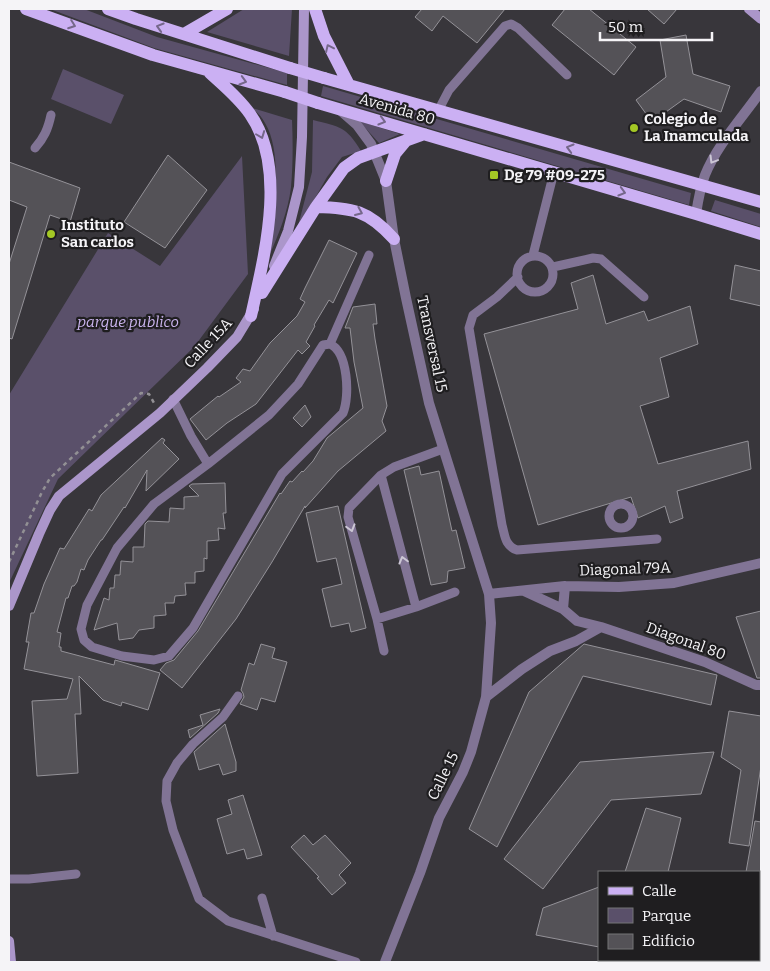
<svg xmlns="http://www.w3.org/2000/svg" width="770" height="971" viewBox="0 0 770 971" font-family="Bitter,serif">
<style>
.green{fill:#5a506a}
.building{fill:#545257;stroke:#949298}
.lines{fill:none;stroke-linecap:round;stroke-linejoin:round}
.path{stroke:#929094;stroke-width:2.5;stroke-dasharray:4 4;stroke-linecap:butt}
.lane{stroke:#817495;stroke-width:9}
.street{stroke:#817495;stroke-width:10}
.secondary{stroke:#ab96ca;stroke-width:10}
.primary{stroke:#cbb0f3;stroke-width:12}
.primary-bridge{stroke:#cbb0f3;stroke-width:12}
.oneway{stroke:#75678a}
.oneway2{stroke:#ccc7d5}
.poi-dot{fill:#a4c825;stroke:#1f1e20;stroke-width:2}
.labels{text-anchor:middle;stroke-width:4.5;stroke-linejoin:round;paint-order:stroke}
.street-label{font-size:15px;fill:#f5f4f7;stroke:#1f1e20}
.poi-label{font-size:15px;font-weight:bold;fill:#f5f4f7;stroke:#1f1e20;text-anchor:start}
.park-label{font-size:15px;font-style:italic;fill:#cab4ee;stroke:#1f1e20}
</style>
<rect width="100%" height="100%" fill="#38363b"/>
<path class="green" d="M50,9H84L157,37L287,73V85L154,48Z
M244,9H292L289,56L207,32Z
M63,69L124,95L111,124L51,99Z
M323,86L691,193L689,205L321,96Z
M252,108L292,120C293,143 293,165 291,187C288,213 277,238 267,261C272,224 285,156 265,123C262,117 257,112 252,108Z
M313,120C340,127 346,126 361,151L342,157L327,177L297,230L312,172Z
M359,121L400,134L379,143Z
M242,156L248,274L194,347L58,479L9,583V395L108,233L160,266Z
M715,200L761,214V227L711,211Z"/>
<path class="building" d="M422,9H505L477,43L443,16L432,31L415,17Z
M565,9H589L636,47L614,75L552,25Z
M647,9H677L664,24Z
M686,35L693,74L730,86L721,112L684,99L652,122L636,100L666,77L660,40Z
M168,155L207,190L165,248L124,222Z
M9,162L80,188L70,222L50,215L12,339L9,338V264L27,207L9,200Z
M329,240L357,253L333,303L329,300L314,325L315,326L306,342L310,346L302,354L298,350L256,404L227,423L206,440L190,419L218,396L219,397L241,382L236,378L243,369L250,371L270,343L297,316L305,302L300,299L305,288Z
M735,265L761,271V306L730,299Z
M593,275L606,324L644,311L648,321L690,306L698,344L660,358L669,397L640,406L658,464L748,441L751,469L677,491L683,518L670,523L665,506L638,518L631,497L538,525L484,334L578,309L571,283Z
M375,304L377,324H373L375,339L387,406L382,421L386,431L338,471L305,508V506L272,562L236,619L182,688L160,670L166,663L174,660L198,631L280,493L281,494L290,481L292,482L302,471L303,472L313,461L327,438L363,408L354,362L350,328H345L353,307Z
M305,405L311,417L302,427L293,418Z
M162,438L165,440L163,443L179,459L146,491L147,470L125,508L124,507L102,540H101L88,560L84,570L81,569L77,582L74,586H72L68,598H66L57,632L61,633L59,647H61V651L114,665L115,660L160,673L148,710L122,702L121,706L103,700L79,676L81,714H75L78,773L37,776L32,701L67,699L73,679L24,669L29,642H26L31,613H34L44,584L60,548L64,549L89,509L92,511L101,495Z
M419,466L421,475L439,471L452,531L456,530L465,568L448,571L447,582L431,585L404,470Z
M225,483L226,513H223L225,529L218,528L219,540L207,541V559L204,558V571L195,572V583H185L186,595L175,596L174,603H165L166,615L154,616V628L139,630L133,638L119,640L117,623L94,630L104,598L109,600L110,588H114L115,575H120L121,561L133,562V547H144L145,524L148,521L169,522L170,508L184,509V497L199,496L189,486L192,484Z
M338,506L366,628L351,632L349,623L331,627L322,589L342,584L336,558L317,562L306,513Z
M761,611V678H757L736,617Z
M261,644L275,648L272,658L287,662L275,702L261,698L257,710L240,704L244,697L243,693L241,690L249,663L254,665Z
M584,644L717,675L711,705L583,676L497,847L469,829L529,692Z
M220,709L218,713L190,738L188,730L203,725L200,715Z
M729,711L761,716V766L749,846L729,843L741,770L721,757Z
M225,724L236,762V771L223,775L219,764L199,770L194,752Z
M714,752L701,794L611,800L543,889L504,859L580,762Z
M243,795L262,855L247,859L244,849L227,854L217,819L232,814L228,800Z
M646,808L681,818L668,872H625Z
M755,821L761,822V874H759V872H746Z
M304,835L313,845L325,835L351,863L339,875L346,883L332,895L317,878L319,877L291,847Z
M599,887V947L536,935L543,908Z"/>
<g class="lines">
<path class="path" d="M9,562L42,492L50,478L141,393L149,394L154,403"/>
<path class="lane" d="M438,111L449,90L505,26L511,24L518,28L567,75
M35,148C44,138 48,129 51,115
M533,255L554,172
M517 274a18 18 0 1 1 36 0a18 18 0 1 1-36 0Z
M553,267L593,258L601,259L644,297
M518,277L497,297L473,315L469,328L502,525C505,536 505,546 517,550L657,539
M330,344C348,352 350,396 343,413L282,474L193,628L169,656L154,660L122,656L92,647L84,640L81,629L87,605L117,548L154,504L208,464L269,415L298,384L323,345Z
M330,344L369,255
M173,399L191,436L208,464
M443,449L394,467L381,475L349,508L348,517L377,619L416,607L455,592
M381,475L416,607
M609 516a12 12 0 1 1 24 0a12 12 0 1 1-24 0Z
M377,619L384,651
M238,696L223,717L193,744L177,763L167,781L166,801L173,830L199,899L228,921L356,962
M9,879H29L76,874
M262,898L273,936
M672,962L673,960
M715,962L717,960"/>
<path class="street" d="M341,111L357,125L371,144L386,181L394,239L406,298L429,403L489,594L491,623L486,697L471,752L463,772L439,818L420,873L385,962
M696,214C698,201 700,188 705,175C717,145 742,118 761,91
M524,591L563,609L577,621L601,627L705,662L756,685H761
M489,594L565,586L619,587L674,583L761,563
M563,609L565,586
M486,697L522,669L550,651L576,641L601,627"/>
<path class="secondary" d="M749,9L761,19
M274,266L288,231L299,187L302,137L304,9
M9,606L39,534L50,510L59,496L160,413L207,368L237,337L254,309
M9,941L11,962"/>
<path class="primary" d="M26,9L153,55L285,92
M108,9L136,19L290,68
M315,9L324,36L349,85
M184,34L227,9
M210,73C224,86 239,98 250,114C288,168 264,257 251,316
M324,78L761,202
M318,103L696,214L761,234
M386,181L395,154L405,142
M316,207C353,208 368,210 394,239
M262,293L316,207L344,168L358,158L424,134"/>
<path class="primary-bridge" d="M290,68L324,78
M285,92L318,103"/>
</g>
<defs><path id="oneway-chevron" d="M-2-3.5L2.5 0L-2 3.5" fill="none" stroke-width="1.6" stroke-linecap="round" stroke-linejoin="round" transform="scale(1.25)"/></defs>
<g class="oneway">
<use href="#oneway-chevron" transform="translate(72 25) rotate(20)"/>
<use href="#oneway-chevron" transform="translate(160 27) rotate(-163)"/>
<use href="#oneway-chevron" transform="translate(329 48) rotate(-115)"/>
<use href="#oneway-chevron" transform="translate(243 81) rotate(16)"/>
<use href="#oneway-chevron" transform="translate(382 121) rotate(16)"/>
<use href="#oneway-chevron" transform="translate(261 135) rotate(69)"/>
<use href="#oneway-chevron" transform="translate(570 148) rotate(-164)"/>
<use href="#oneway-chevron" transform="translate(622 192) rotate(16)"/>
<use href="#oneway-chevron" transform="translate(359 212) rotate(23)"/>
</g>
<g class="oneway2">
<use href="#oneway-chevron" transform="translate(713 160) rotate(121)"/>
<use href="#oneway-chevron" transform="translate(351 528) rotate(74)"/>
<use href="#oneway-chevron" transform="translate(403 560) rotate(-105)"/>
</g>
<g class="poi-dot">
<circle cx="634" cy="128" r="5"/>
<rect x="489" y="170" width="10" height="10" rx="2.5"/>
<circle cx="51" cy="234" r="5"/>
</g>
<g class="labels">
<g class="street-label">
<text transform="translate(397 109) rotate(16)" y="5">Avenida 80</text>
<text transform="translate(208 343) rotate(-47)" y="5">Calle 15A</text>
<text transform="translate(432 344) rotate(78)" y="5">Transversal 15</text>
<text transform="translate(625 569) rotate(-2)" y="5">Diagonal 79A</text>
<text transform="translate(686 641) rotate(20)" y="5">Diagonal 80</text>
<text transform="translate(443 776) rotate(-64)" y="5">Calle 15</text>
</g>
<g class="poi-label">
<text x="644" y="124">Colegio de<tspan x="644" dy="17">La Inamculada</tspan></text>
<text x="504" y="180">Dg 79 #09-275</text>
<text x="61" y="230">Instituto<tspan x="61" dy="17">San carlos</tspan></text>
</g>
<g class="park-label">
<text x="128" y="327">parque publico</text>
</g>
</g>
<rect width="770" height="971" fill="none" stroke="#f5f4f7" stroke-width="20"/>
<rect x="598" y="871" width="162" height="90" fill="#1f1e20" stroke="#757476"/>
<rect x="608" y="887" width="25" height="8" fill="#cbb0f3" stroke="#757476"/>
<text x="642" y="896" font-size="15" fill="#f5f4f7">Calle</text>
<rect x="608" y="908" width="25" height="15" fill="#5a506a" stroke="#757476"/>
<text x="642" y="921" font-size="15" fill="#f5f4f7">Parque</text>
<rect x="608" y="934" width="25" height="15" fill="#545257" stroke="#757476"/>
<text x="642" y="946" font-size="15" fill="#f5f4f7">Edificio</text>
<path d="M600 32v8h112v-8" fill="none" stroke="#f5f4f7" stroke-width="2.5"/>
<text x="608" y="32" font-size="15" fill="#f5f4f7" stroke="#1f1e20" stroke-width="4" paint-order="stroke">50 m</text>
</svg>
